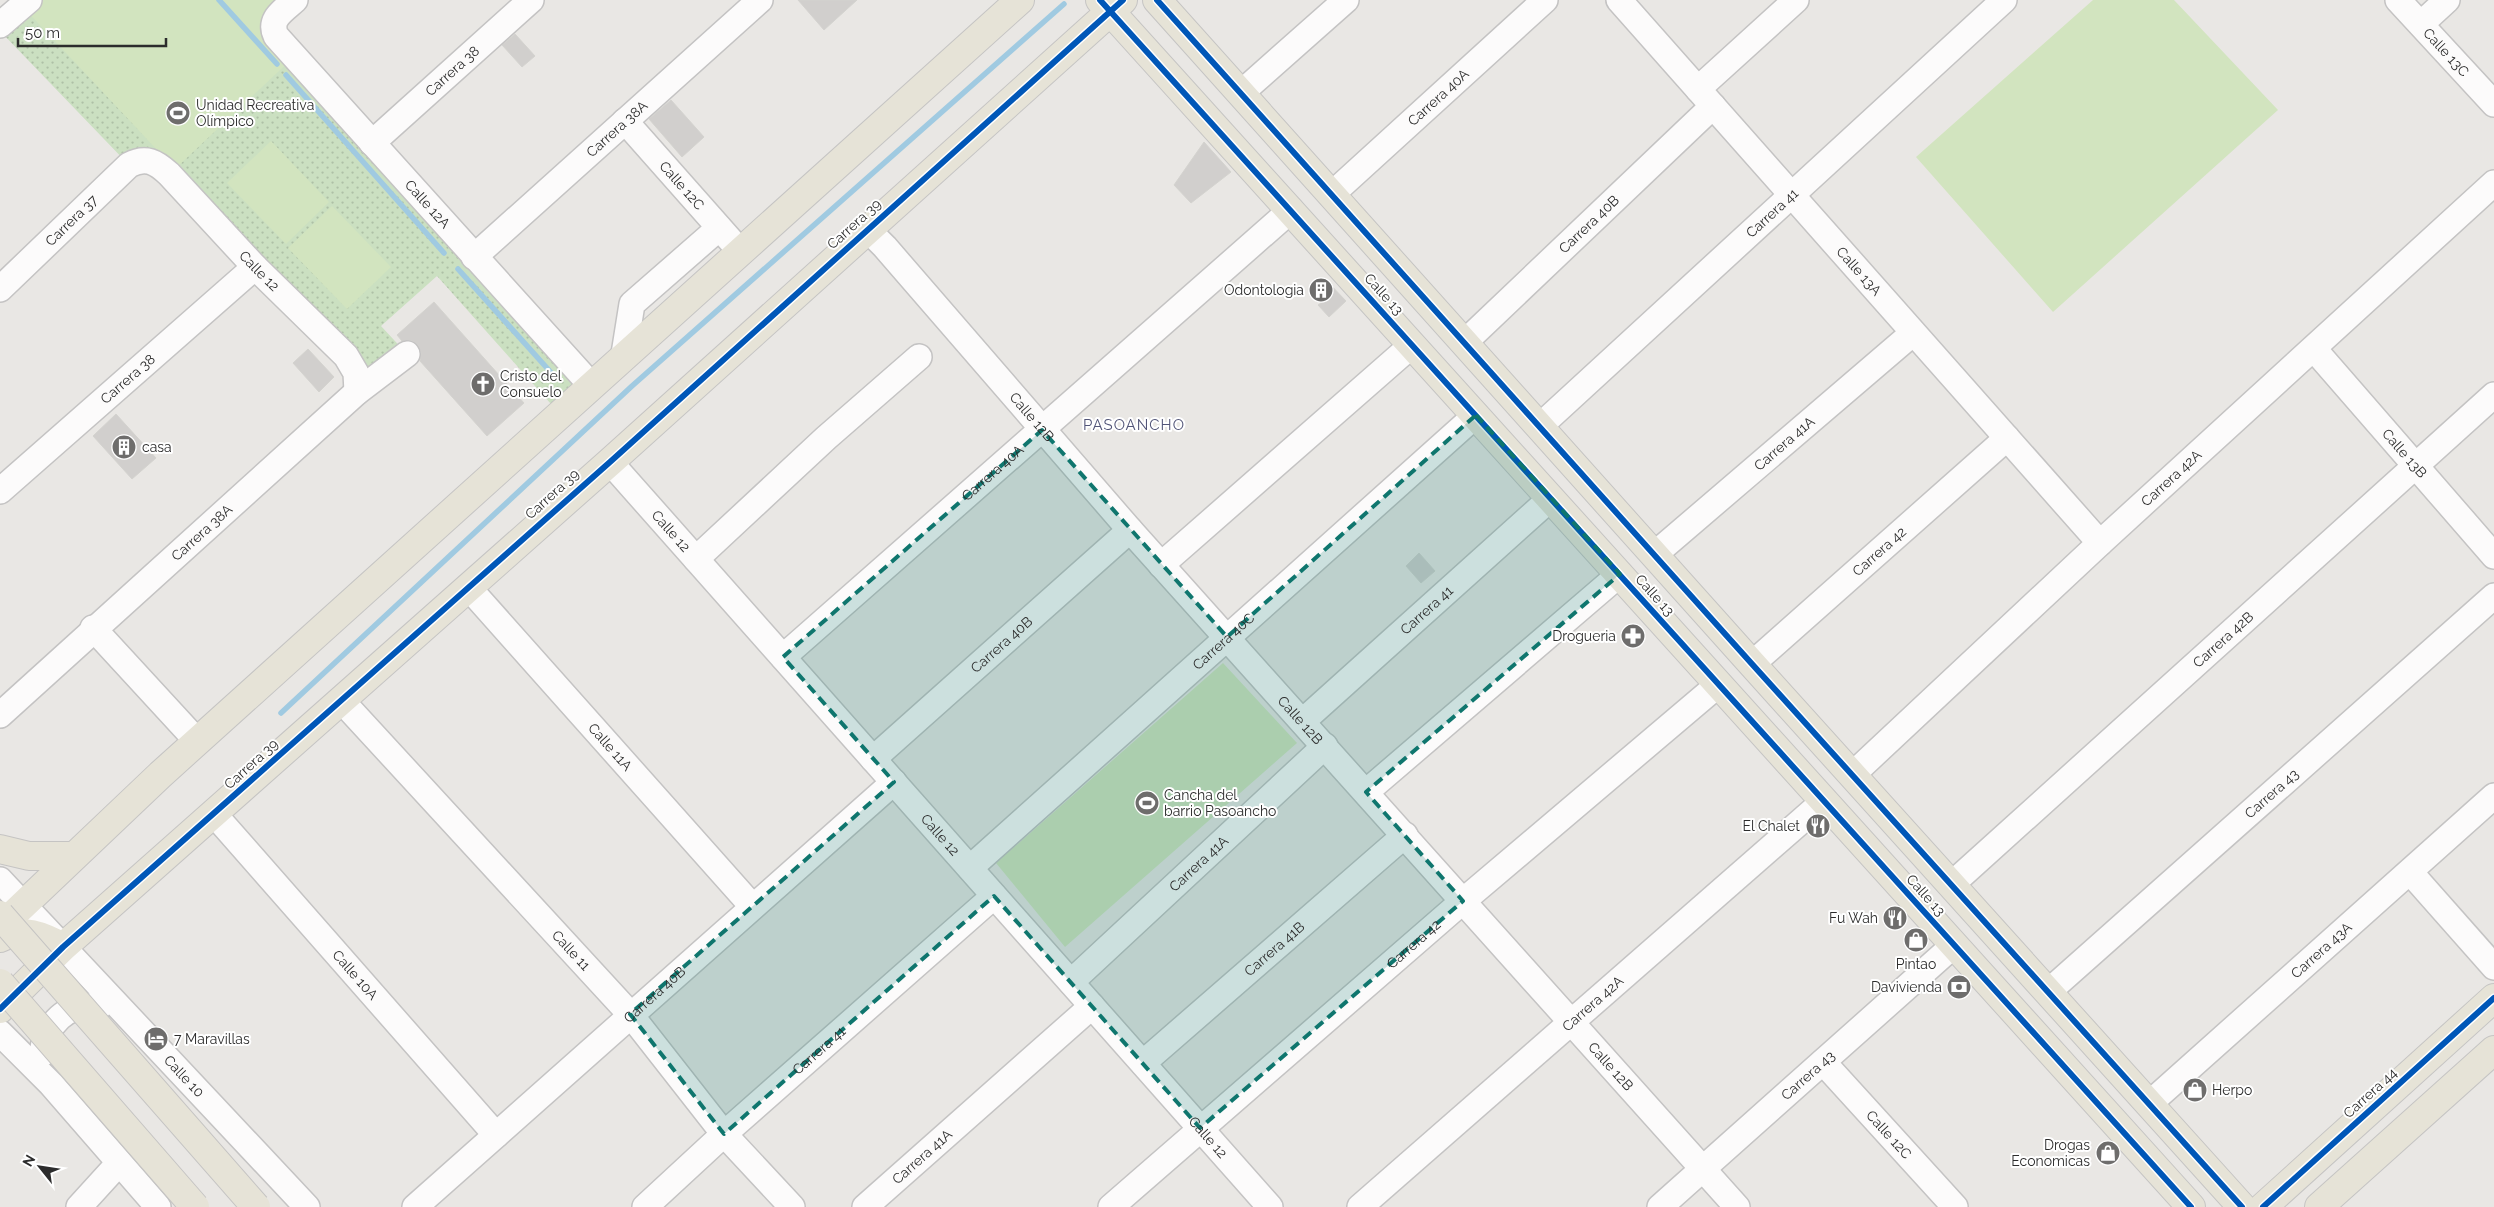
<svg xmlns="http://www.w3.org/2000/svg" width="2494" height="1207" viewBox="0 0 2494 1207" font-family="Raleway,sans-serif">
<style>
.park{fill:url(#park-dots)}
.pitch{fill:#d2e4bf}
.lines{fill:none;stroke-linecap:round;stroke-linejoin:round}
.stream{stroke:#a0cae1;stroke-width:5.5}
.building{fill:#d1cfcd;stroke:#d4d3cf}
.minor-casing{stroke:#c4c3c3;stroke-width:28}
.major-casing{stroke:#c5c4c3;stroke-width:30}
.minor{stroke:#fcfbfb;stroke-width:25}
.major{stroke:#e6e3d7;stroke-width:28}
.major-bridge-casing{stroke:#c5c4c3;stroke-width:30;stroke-linecap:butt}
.major-bridge{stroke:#e6e3d7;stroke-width:28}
.cycleway-casing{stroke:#fff;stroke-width:9}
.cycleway{stroke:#0057b8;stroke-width:6}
.marked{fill:#0f766e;fill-opacity:0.2;stroke:#0f766e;stroke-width:4;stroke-dasharray:10 6;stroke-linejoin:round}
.labels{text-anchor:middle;stroke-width:4;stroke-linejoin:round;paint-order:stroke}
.street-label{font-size:14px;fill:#2c2c2c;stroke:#fff}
.poi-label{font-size:14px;fill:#2c2c2c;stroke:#fff;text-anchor:start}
.neighbourhood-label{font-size:15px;letter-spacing:1px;fill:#525578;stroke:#fff}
</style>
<defs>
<pattern id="park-dots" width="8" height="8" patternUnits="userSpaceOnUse" patternTransform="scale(1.25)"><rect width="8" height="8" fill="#cbe0c1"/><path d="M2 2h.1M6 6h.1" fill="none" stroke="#aec0a6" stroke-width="1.8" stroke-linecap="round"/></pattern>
</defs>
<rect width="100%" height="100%" fill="#e9e7e4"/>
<path class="park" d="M22,6L295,56L591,385L559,413L437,276L381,326L407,354L356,373L169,174L129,165L0,31Z"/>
<path class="pitch" d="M29,0H295L274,20L295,56L175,169L22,6Z
M2093,0H2174L2278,110L2053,312L1916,157Z
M271,141L329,202L286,244L227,183Z
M332,206L391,267L347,309L288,248Z
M1223,663L1297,743L1065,947L996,863Z"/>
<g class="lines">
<path class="stream" d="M219,0L277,64
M286,75L444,253
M458,269L555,377
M281,713L632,386L1064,4"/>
</g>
<path class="building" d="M798,0H857L824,30Z
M515,34L535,56L522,67L502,45Z
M671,100L704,137L682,157L649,119Z
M1204,142L1231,172L1191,203L1174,185Z
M1325,279L1346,301L1329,317L1318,305L1321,303L1310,293Z
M434,302L524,403L487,436L420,361L421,353L418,345L412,341H402L397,335Z
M308,349L334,377L319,392L293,363Z
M116,414L156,458L132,479L93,436Z
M1419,553L1435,571L1421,583L1406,566Z
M1633,624L1645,635L1632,648L1621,636Z"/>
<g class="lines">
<defs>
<g id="minor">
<path id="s1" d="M295,0C283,11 268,19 276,36L591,385"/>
<path id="s2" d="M1619,0L2100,543"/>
<path id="s3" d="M2398,0L2494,104"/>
<path d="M2421,24L2447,0"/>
<path d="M0,25L29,0"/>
<path d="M1698,89L1796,0"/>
<path d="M1241,93L1346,0"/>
<path id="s4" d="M625,121L740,251"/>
<path id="s5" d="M372,143L531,0"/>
<path id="s6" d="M1331,195L1545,0"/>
<path id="s7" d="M867,229L885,247L1130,530L1737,1207"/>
<path id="s8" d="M474,257L760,0"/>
<path id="s9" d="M0,289L129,165C146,156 156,162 169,174L255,267L346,356L356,373L357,392"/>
<path id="s10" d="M1465,342L1713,106"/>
<path id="s11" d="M2314,349L2494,556"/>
<path d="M624,354L632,304L719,228"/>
<path id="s12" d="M1540,426L2004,0"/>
<path id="s13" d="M610,462L1270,1207"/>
<path id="s14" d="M0,491L255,267"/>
<path id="s15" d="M1655,554L1913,333"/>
<path d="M696,559L826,438L919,357"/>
<path d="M1161,565L1412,345"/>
<path id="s16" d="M468,587L752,906"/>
<path d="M93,628L197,741"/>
<path id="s17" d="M783,657L1291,210"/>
<path id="s18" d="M1752,664L2007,438"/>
<path id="s19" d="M341,700L630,1014L724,1134L792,1207"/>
<path id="s20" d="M0,715L357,392L407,354"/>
<path id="s21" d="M1303,721L1551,498"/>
<path id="s22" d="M873,759L1130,530"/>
<path id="s23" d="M1852,775L2100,543L2494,183"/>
<path d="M1366,792L1620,574"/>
<path id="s24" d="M214,814L496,1135"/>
<path id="s25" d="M970,868L1476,415"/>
<path d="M2410,872L2494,967"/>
<path id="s26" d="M0,880L307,1207"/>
<path id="s27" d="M1952,884L2494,395"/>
<path id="s28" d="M1071,982L1325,746"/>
<path id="s29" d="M2048,992L2494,596"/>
<path d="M0,1033L51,1084L158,1207"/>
<path d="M42,1054C45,1025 67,1001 99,1007"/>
<path id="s30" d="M1823,1062L1955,1207"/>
<path id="s31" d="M1143,1063L1405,835"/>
<path id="s32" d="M2149,1104L2494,796"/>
<path d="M79,1207L119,1163"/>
<path id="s33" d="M415,1207L894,782"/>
<path id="s34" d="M645,1207L724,1134L994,896"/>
<path id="s35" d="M865,1207L1092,1006"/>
<path id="s36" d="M1111,1207L1463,901L1719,684"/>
<path id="s37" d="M1360,1207L1824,801"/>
<path id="s38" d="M1660,1207L1954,945"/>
</g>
<path id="major" d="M1100,0L2191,1207
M1157,0L1752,664L2242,1207
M0,849L29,856H72
M0,927L160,775L1020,0
M0,938C22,927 43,936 63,947
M0,1009L63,947L610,462L1123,0
M2263,1207L2494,998
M2319,1207L2494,1050"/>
</defs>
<use href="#minor" class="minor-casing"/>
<use href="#major" class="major-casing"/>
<use href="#minor" class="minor"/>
<use href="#major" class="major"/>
<defs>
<path id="major-bridge" d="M0,915L256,1207
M0,983L195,1207"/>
</defs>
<use href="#major-bridge" class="major-bridge-casing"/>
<use href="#major-bridge" class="major-bridge"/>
<defs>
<path id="cycleway" d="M1100,0L2191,1207
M1157,0L1752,664L2242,1207
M0,1009L63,947L610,462L1123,0
M2263,1207L2494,998"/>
</defs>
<use href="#cycleway" class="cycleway-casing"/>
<use href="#cycleway" class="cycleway"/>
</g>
<path class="marked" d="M1476,415L1620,574L1366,792L1463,901L1200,1128L994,896L724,1134L630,1014L894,782L783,657L1042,430L1227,637Z"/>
<defs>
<symbol id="stadium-disc" viewBox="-11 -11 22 22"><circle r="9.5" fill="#6e6d6c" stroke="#fff"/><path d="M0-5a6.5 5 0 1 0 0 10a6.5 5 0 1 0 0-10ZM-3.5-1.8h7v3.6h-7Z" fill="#fff"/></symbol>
<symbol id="building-disc" viewBox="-11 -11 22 22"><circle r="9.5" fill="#6e6d6c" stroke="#fff"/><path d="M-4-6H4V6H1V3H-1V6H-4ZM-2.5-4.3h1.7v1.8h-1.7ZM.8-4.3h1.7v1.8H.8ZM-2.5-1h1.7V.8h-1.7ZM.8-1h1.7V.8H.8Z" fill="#fff"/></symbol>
<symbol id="church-disc" viewBox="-11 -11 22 22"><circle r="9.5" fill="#6e6d6c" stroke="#fff"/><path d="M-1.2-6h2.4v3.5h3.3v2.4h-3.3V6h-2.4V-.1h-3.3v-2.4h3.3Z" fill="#fff"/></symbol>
<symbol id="pharmacy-disc" viewBox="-11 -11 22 22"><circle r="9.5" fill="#6e6d6c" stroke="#fff"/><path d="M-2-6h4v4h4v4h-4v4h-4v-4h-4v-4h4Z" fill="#fff"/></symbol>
<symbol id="restaurant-disc" viewBox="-11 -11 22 22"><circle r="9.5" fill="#6e6d6c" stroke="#fff"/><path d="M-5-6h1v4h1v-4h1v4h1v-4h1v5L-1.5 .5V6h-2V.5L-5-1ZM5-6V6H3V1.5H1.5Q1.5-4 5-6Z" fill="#fff"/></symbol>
<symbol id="shop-disc" viewBox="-11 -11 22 22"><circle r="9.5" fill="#6e6d6c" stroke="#fff"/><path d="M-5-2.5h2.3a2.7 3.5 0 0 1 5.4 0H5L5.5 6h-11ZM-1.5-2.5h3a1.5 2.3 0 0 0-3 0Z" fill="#fff"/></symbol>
<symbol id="bank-disc" viewBox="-11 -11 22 22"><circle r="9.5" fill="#6e6d6c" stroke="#fff"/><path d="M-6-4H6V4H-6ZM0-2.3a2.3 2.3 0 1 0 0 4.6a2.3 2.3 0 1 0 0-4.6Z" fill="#fff"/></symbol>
<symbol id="hotel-disc" viewBox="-11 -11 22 22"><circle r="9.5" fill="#6e6d6c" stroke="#fff"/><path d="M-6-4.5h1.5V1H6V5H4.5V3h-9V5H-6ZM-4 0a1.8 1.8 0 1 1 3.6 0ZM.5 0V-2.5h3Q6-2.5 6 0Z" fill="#fff"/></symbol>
</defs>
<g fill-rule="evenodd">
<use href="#stadium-disc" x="164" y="99" width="28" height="28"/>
<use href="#building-disc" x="1307" y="276" width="28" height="28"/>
<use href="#church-disc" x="469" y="370" width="28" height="28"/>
<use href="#building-disc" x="110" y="433" width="28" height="28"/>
<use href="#pharmacy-disc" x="1619" y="622" width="28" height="28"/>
<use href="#stadium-disc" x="1133" y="789" width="28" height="28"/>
<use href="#restaurant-disc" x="1804" y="812" width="28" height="28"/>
<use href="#restaurant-disc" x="1881" y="904" width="28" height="28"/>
<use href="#shop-disc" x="1902" y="926" width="28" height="28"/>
<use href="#bank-disc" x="1945" y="973" width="28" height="28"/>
<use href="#hotel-disc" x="142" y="1025" width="28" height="28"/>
<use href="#shop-disc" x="2181" y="1076" width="28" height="28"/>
<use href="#shop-disc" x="2094" y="1139" width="28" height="28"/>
</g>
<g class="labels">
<g class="street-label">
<text dy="5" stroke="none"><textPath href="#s3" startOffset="71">Calle 13C</textPath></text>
<text dy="5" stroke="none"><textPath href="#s5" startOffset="108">Carrera 38</textPath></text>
<text dy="5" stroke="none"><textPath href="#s6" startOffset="145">Carrera 40A</textPath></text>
<text dy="5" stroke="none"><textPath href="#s8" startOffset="192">Carrera 38A</textPath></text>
<text dy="5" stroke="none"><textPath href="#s4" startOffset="86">Calle 12C</textPath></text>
<text dy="5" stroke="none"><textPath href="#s1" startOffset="271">Calle 12A</textPath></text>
<text dy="5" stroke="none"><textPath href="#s12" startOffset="315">Carrera 41</textPath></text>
<text dy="5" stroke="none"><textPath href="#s9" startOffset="99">Carrera 37</textPath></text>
<text transform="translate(854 224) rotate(-42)" y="5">Carrera 39</text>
<text dy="5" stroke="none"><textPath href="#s10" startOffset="171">Carrera 40B</textPath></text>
<text dy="5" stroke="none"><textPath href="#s9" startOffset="356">Calle 12</textPath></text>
<text dy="5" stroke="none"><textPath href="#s2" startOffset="362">Calle 13A</textPath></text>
<text transform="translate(1384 294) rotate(48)" y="5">Calle 13</text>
<text dy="5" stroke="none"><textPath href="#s14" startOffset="170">Carrera 38</textPath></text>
<text dy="5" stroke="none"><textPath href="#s7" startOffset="250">Calle 12B</textPath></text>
<text dy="5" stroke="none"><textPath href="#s15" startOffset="170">Carrera 41A</textPath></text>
<text dy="5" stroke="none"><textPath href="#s11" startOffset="138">Calle 13B</textPath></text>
<text dy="5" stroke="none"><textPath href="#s17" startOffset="279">Carrera 40A</textPath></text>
<text dy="5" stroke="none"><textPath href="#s23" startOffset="436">Carrera 42A</textPath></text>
<text transform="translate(552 494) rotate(-42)" y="5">Carrera 39</text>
<text dy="5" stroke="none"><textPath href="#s13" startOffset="92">Calle 12</textPath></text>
<text dy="5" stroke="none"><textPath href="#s20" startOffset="272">Carrera 38A</textPath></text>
<text dy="5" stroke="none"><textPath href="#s18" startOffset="170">Carrera 42</textPath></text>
<text transform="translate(1655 595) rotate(48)" y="5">Calle 13</text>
<text dy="5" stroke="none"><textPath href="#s21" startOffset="166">Carrera 41</textPath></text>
<text dy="5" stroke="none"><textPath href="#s27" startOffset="365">Carrera 42B</textPath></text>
<text dy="5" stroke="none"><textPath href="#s25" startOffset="340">Carrera 40C</textPath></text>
<text dy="5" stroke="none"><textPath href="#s22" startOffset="172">Carrera 40B</textPath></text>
<text dy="5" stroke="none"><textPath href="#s7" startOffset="655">Calle 12B</textPath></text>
<text dy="5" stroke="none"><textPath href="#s16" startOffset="214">Calle 11A</textPath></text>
<text transform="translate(251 764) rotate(-42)" y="5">Carrera 39</text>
<text dy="5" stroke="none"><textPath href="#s29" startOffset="299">Carrera 43</textPath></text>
<text dy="5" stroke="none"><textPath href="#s13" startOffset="498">Calle 12</textPath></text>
<text dy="5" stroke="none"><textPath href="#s28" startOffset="174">Carrera 41A</textPath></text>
<text transform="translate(1926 895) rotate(48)" y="5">Calle 13</text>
<text dy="5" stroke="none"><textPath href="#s36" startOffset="401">Carrera 42</textPath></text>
<text dy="5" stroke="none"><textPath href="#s31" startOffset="174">Carrera 41B</textPath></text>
<text dy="5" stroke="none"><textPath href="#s19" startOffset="340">Calle 11</textPath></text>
<text dy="5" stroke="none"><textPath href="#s32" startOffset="231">Carrera 43A</textPath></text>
<text dy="5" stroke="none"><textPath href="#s24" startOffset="214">Calle 10A</textPath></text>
<text dy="5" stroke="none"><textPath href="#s33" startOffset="320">Carrera 40B</textPath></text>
<text dy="5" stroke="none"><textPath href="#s37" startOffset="309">Carrera 42A</textPath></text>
<text dy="5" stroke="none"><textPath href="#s34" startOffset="234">Carrera 41</textPath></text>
<text dy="5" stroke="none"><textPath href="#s7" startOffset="1120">Calle 12B</textPath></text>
<text dy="5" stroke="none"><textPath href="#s26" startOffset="269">Calle 10</textPath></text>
<text dy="5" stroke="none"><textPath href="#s38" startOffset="198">Carrera 43</textPath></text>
<text transform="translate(2370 1093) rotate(-42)" y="5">Carrera 44</text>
<text dy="5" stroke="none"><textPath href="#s30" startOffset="98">Calle 12C</textPath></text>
<text dy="5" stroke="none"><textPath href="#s13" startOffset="902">Calle 12</textPath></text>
<text dy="5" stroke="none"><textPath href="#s35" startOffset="76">Carrera 41A</textPath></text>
</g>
<g class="poi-label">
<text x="196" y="110">Unidad Recreativa<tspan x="196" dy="16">Olímpico</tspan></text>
<text x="1304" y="295" text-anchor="end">Odontologia</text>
<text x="500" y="381">Cristo del<tspan x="500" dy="16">Consuelo</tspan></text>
<text x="142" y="452">casa</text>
<text x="1616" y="641" text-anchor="end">Drogueria</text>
<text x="1164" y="800">Cancha del<tspan x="1164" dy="16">barrio Pasoancho</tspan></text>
<text x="1800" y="831" text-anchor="end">El Chalet</text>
<text x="1878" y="923" text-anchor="end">Fu Wah</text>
<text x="1916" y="969" text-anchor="middle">Pintao</text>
<text x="1942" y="992" text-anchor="end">Davivienda</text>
<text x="174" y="1044">7 Maravillas</text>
<text x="2212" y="1095">Herpo</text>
<text x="2090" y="1150" text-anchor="end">Drogas<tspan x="2090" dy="16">Economicas</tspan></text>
</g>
<g class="neighbourhood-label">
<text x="1134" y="430">PASOANCHO</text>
</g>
</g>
<g transform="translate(40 1167) rotate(300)" stroke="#ffffff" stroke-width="4" paint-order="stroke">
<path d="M0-4L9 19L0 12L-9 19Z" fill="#2c2c2c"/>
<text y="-8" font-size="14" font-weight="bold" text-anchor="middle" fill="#2c2c2c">N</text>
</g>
<path d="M18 38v8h148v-8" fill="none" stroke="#2c2c2c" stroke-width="2.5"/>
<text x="25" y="38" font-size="15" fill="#2c2c2c" stroke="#ffffff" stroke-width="4" paint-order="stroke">50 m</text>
</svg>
